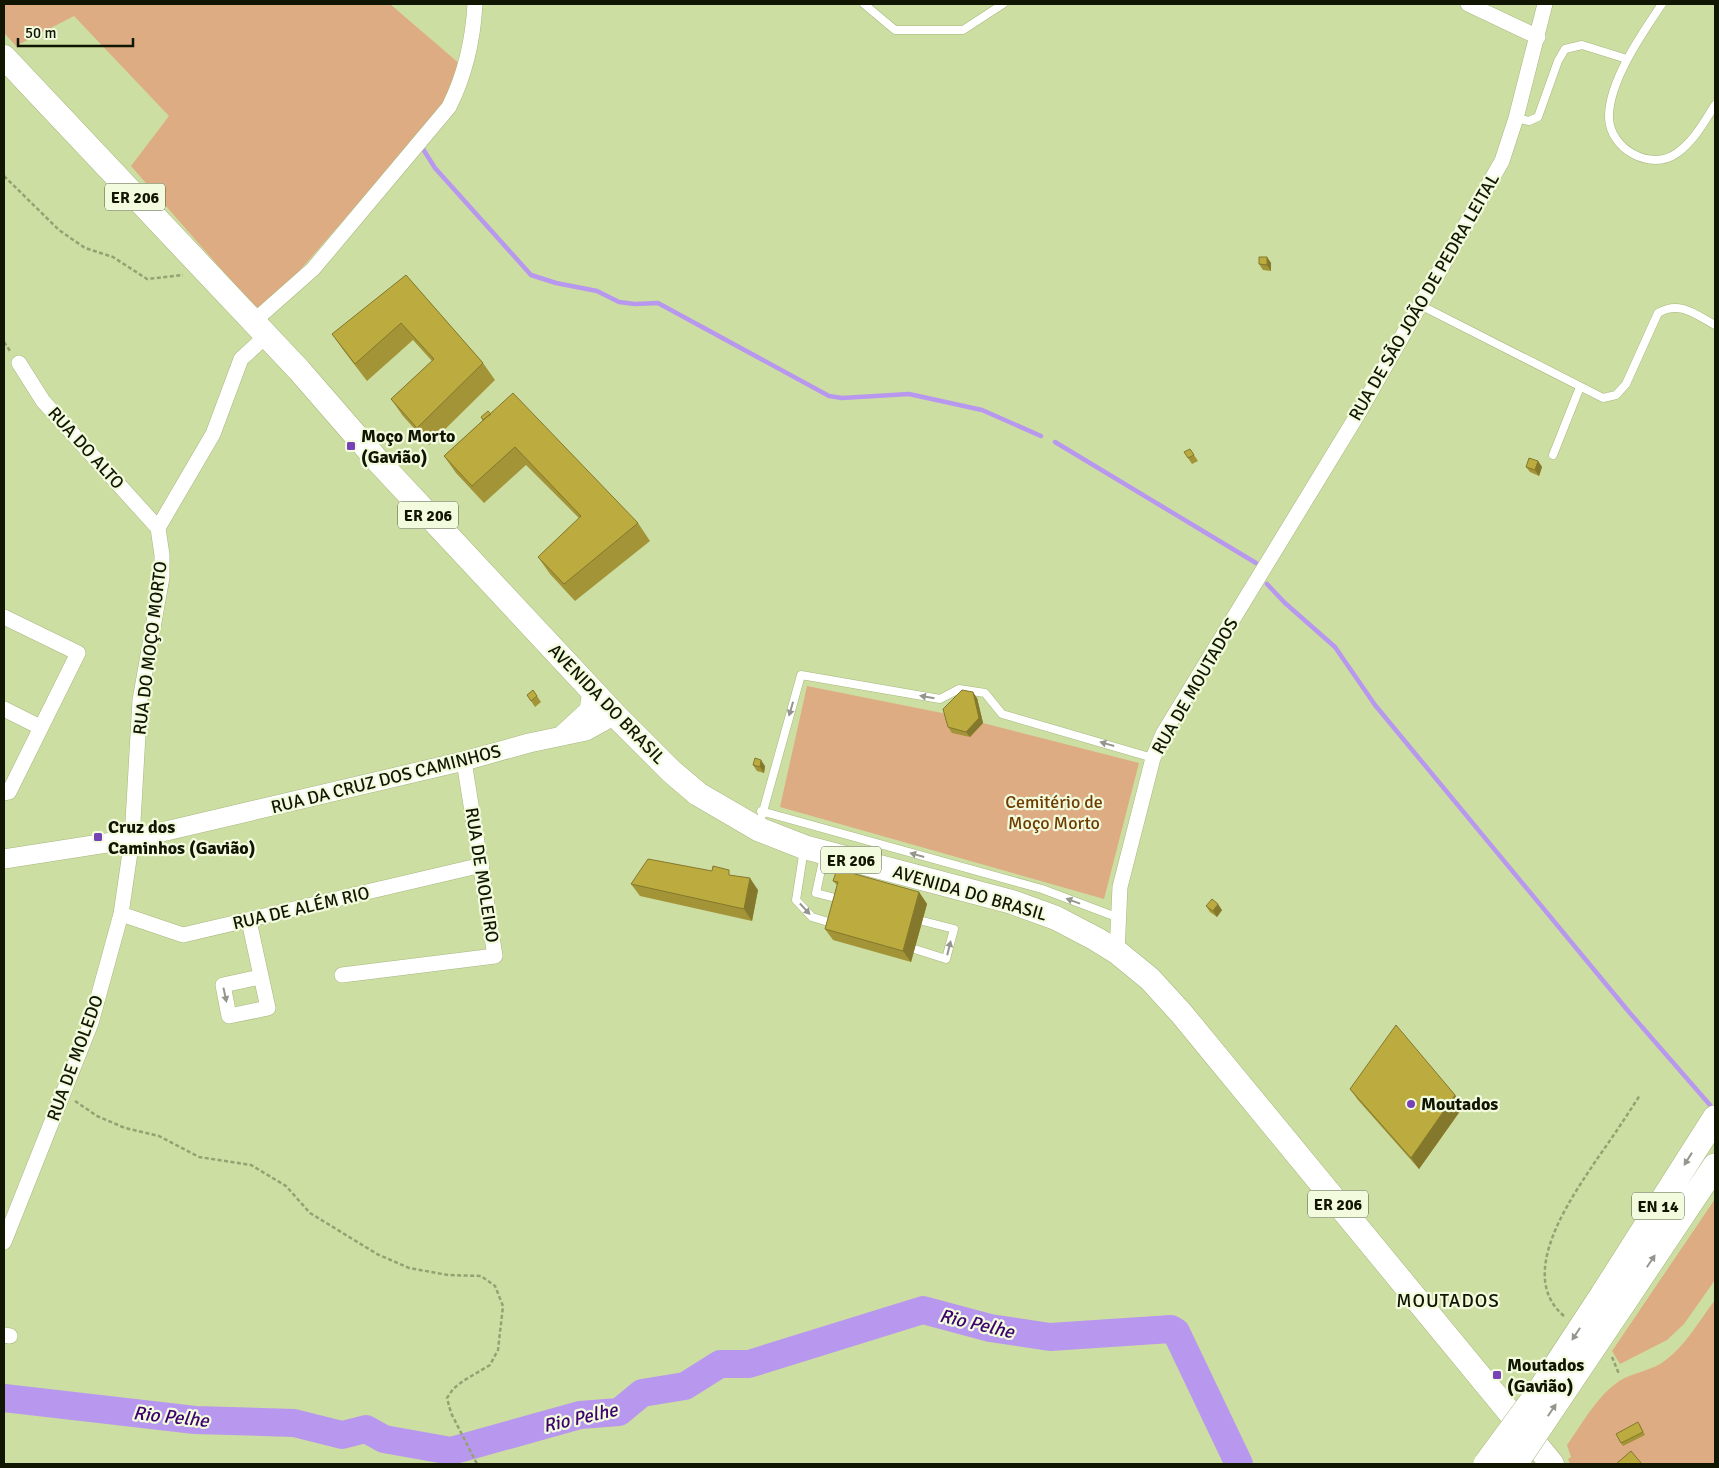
<svg xmlns="http://www.w3.org/2000/svg" width="1719" height="1468" viewBox="0 0 1719 1468" font-family="Signika,sans-serif">
<style>
.green{fill:#deac83}
.lines{fill:none;stroke-linecap:round;stroke-linejoin:round}
.stream{stroke:#b897ee;stroke-width:4.5}
.river{stroke:#b897ee;stroke-width:28}
.service-casing{stroke:#a7b77e;stroke-width:9}
.minor-casing{stroke:#a7b77e;stroke-width:16}
.tertiary-casing{stroke:#a7b77e;stroke-width:20}
.primary-casing{stroke:#a7b77e;stroke-width:25}
.trunk-casing{stroke:#a7b77e;stroke-width:26}
.path{stroke:#94a272;stroke-width:2.5;stroke-dasharray:4 2.5;stroke-linecap:butt}
.service{stroke:#fff;stroke-width:8}
.minor{stroke:#fff;stroke-width:15}
.tertiary{stroke:#fff;stroke-width:19}
.primary{stroke:#fff;stroke-width:24}
.trunk{stroke:#fff;stroke-width:25}
.trunk-bridge-casing{stroke:#a7b77e;stroke-width:26;stroke-linecap:butt}
.trunk-bridge{stroke:#fff;stroke-width:25}
.wall{fill:#a29437}
.shaded-wall{fill:#84782d}
.building{fill:#bcac40;stroke:#84782d}
.oneway{fill:#94968d}
.poi-dot{fill:#7741b8;stroke:#f2fbdd;stroke-width:2}
.labels{text-anchor:middle;stroke-width:4.5;stroke-linejoin:round;paint-order:stroke}
.shield{fill:#f2fbdd;stroke:#545b44;stroke-width:1}
.shield-label{font-size:16px;font-weight:bold;fill:#111602}
.street-label{font-size:18px;fill:#111602;stroke:#f2fbdd}
.poi-label{font-size:18px;font-weight:bold;fill:#111602;stroke:#f2fbdd;text-anchor:start}
.park-label{font-size:18px;fill:#6d3b00;stroke:#f2fbdd}
.neighbourhood-label{font-size:19px;letter-spacing:1px;fill:#111602;stroke:#f2fbdd}
.water-label{font-size:19px;font-style:italic;fill:#3d016d;stroke:#f2fbdd}
</style>
<rect width="100%" height="100%" fill="#cddea3"/>
<path class="green" d="M4,4H390L461,65L447,101L301,269L266,305L255,308L131,166L169,116L74,16L16,46L4,33Z
M807,686L947,714L977,698L983,723L1139,763L1104,899L780,807Z
M1715,1199V1280L1684,1324L1667,1340L1620,1364L1612,1351Z
M1715,1300V1464H1570L1568,1459L1571,1457L1567,1445C1582,1424 1598,1394 1621,1380C1630,1374 1648,1371 1660,1364C1683,1350 1699,1321 1715,1300Z"/>
<g class="lines">
<path class="stream" d="M423,149L435,168L531,275L556,283L597,291L619,302L635,304L658,303L829,396L842,398L909,394L982,410L1041,436
M1055,442L1256,563
M1267,584L1285,603L1335,647L1375,705L1629,1012L1710,1105"/>
<path class="river" d="M4,1398L195,1420L294,1423L342,1435L366,1429L384,1439L451,1451L580,1415L619,1412L642,1393L685,1386L720,1364H749L923,1310L990,1328L1050,1337L1171,1329L1176,1332L1239,1464"/>
<defs>
<path id="service" d="M864,4L895,30H963L1003,4
M1662,4C1643,32 1608,82 1609,118C1610,149 1651,172 1677,153C1694,141 1704,122 1715,105
M1516,118L1529,121L1538,117L1558,61L1565,49L1582,45L1627,59
M1420,305L1603,398L1616,395L1626,384L1658,313C1680,300 1696,315 1715,325
M1553,455L1580,387
M761,811L1042,889L1119,918
M759,826L801,675L940,699L959,689L985,693L1002,714L1153,758
M804,849L796,900L812,917L835,924
M824,856L816,893L843,900
M905,946L946,959L954,929L915,919"/>
<path id="minor" d="M1468,4L1538,37
M252,323L313,269L449,107C466,73 473,41 475,4
M19,363L43,401L158,528
M4,617L78,653L9,792L4,793
M4,709L40,727
M121,914L183,935L482,865
M249,921L268,1008L229,1016L223,985L260,977
M1117,952L1120,887L1153,758L1163,734L1358,414L1502,161L1516,118L1545,4
M342,975L495,956L464,761
M4,1242L91,1023L121,914L132,839L140,700L162,577V555L158,528L213,434L241,359L265,337
M4,1335L10,1336"/>
<path id="tertiary" d="M562,735L589,710L592,691
M4,859L132,839L464,761L529,743L586,731L615,715"/>
<path id="primary" d="M4,57L299,370L378,461L615,715L671,771L698,794L758,829L804,847L1012,902L1056,918L1096,939L1117,952L1150,979L1181,1013L1552,1464"/>
<path id="trunk" d="M1603,1294L1715,1118
M1624,1302L1715,1166"/>
</defs>
<use href="#service" class="service-casing"/>
<use href="#minor" class="minor-casing"/>
<use href="#tertiary" class="tertiary-casing"/>
<use href="#primary" class="primary-casing"/>
<use href="#trunk" class="trunk-casing"/>
<path class="path" d="M4,176L59,230L85,248L113,257L147,279L183,275
M4,342L10,351
M75,1101L97,1116L125,1128L159,1136L199,1157L251,1165L286,1186L310,1213L377,1254L409,1268L448,1275L481,1276L495,1286L503,1306L498,1350L490,1365L463,1381L453,1389L447,1398L451,1413L477,1464
M1564,1316C1515,1275 1572,1197 1597,1159C1612,1138 1626,1117 1640,1095
M1612,1357L1619,1374"/>
<use href="#service" class="service"/>
<use href="#minor" class="minor"/>
<use href="#tertiary" class="tertiary"/>
<use href="#primary" class="primary"/>
<use href="#trunk" class="trunk"/>
<defs>
<path id="trunk-bridge" d="M1486,1464L1538,1393L1603,1294
M1515,1464L1624,1302"/>
</defs>
<use href="#trunk-bridge" class="trunk-bridge-casing"/>
<use href="#trunk-bridge" class="trunk-bridge"/>
</g>
<path class="wall" d="M1267,257L1271,263V271L1263,270L1259,264Z
M406,275L483,363L495,380L429,445L403,416L391,399L432,361L413,340L367,381L344,351L332,334Z
M491,414L638,523L650,541L575,601L550,574L538,557L579,518L526,465L484,503L456,473L444,456L483,420L481,417Z
M1190,449L1198,461L1192,464L1188,458Z
M1538,461L1542,467L1539,476L1530,472L1526,467Z
M533,690L541,702L535,707L527,695Z
M977,698L983,723L970,737L952,733L948,727Z
M753,765L765,766L764,773L757,771Z
M733,876L758,890L752,921L640,896L631,884Z
M833,881L919,892L927,904L911,962L833,940L825,929L837,885Z
M1206,906L1222,910L1217,917L1210,912Z
M1350,1089L1455,1095L1463,1107L1419,1169L1358,1100Z
M1640,1425L1645,1435L1623,1446L1621,1443Z"/>
<path class="shaded-wall" d="M1267,257L1271,263V271L1267,265Z
M1538,461L1542,467L1539,476L1535,470Z
M973,692L977,698L983,723L970,737L966,732Z
M761,760L765,766L764,773L760,767Z
M750,878L758,890L752,921L744,909Z
M919,892L927,904L911,962L903,951Z
M1218,904L1222,910L1217,917L1213,911Z
M1455,1095L1463,1107L1419,1169L1411,1158Z"/>
<path class="building" d="M1259,257H1267V265L1259,264Z
M406,275L483,363L417,428L391,399L434,359L401,323L355,364L332,334Z
M513,393L638,523L564,584L538,557L581,516L515,447L472,486L444,456Z
M488,411L491,414L483,420L481,417Z
M1190,449L1194,455L1188,458L1184,452Z
M1529,458L1538,461L1535,470L1526,467Z
M533,690L537,696L531,701L527,695Z
M962,690L973,692L979,718L966,732L948,727L943,709Z
M755,758L761,760L760,767L753,765Z
M648,859L712,871L713,866L729,870V875L750,878L744,909L631,884Z
M837,869L919,892L903,951L825,929L838,882L833,881Z
M1212,899L1218,904L1213,911L1206,906Z
M1396,1025L1455,1095L1411,1158L1350,1089Z
M1638,1422L1643,1432L1621,1443L1616,1434Z
M1631,1451L1642,1464H1616Z"/>
<defs><path id="oneway-solid" d="M-6-.8H1V-3.2L6.5 0L1 3.2V.8H-6Z" transform="scale(1.25)"/></defs>
<g class="oneway">
<use href="#oneway-solid" transform="translate(927 697) rotate(-170)"/>
<use href="#oneway-solid" transform="translate(791 709) rotate(106)"/>
<use href="#oneway-solid" transform="translate(1107 744) rotate(-164)"/>
<use href="#oneway-solid" transform="translate(917 855) rotate(-164)"/>
<use href="#oneway-solid" transform="translate(1073 901) rotate(-160)"/>
<use href="#oneway-solid" transform="translate(805 909) rotate(47)"/>
<use href="#oneway-solid" transform="translate(949 948) rotate(-76)"/>
<use href="#oneway-solid" transform="translate(225 995) rotate(78)"/>
<use href="#oneway-solid" transform="translate(1688 1159) rotate(122)"/>
<use href="#oneway-solid" transform="translate(1651 1261) rotate(-56)"/>
<use href="#oneway-solid" transform="translate(1576 1334) rotate(123)"/>
<use href="#oneway-solid" transform="translate(1552 1410) rotate(-56)"/>
</g>
<g class="poi-dot">
<rect x="346" y="441" width="10" height="10" rx="2.5"/>
<rect x="93" y="832" width="10" height="10" rx="2.5"/>
<circle cx="1411" cy="1104" r="5"/>
<rect x="1492" y="1370" width="10" height="10" rx="2.5"/>
</g>
<g class="labels">
<g class="shield">
<rect x="105" y="183.5" width="60" height="27" rx="4"/>
<rect x="398" y="501.5" width="60" height="27" rx="4"/>
<rect x="821" y="846.5" width="60" height="27" rx="4"/>
<rect x="1308" y="1190.5" width="60" height="27" rx="4"/>
<rect x="1632" y="1192.5" width="52" height="27" rx="4"/>
</g>
<g class="shield-label">
<text x="135" y="203">ER 206</text>
<text x="428" y="521">ER 206</text>
<text x="851" y="866">ER 206</text>
<text x="1338" y="1210">ER 206</text>
<text x="1658" y="1212">EN 14</text>
</g>
<g class="street-label">
<text transform="translate(1424 297) rotate(-60)" y="6">RUA DE SÃO JOÃO DE PEDRA LEITAL</text>
<text transform="translate(86 448) rotate(48)" y="6">RUA DO ALTO</text>
<text transform="translate(150 648) rotate(-83)" y="6">RUA DO MOÇO MORTO</text>
<text transform="translate(1195 686) rotate(-60)" y="6">RUA DE MOUTADOS</text>
<text transform="translate(607 704) rotate(46)" y="6">AVENIDA DO BRASIL</text>
<text transform="translate(386 779) rotate(-14)" y="6">RUA DA CRUZ DOS CAMINHOS</text>
<text transform="translate(482 875) rotate(81)" y="6">RUA DE MOLEIRO</text>
<text transform="translate(970 893) rotate(16)" y="6">AVENIDA DO BRASIL</text>
<text transform="translate(301 908) rotate(-13)" y="6">RUA DE ALÉM RIO</text>
<text transform="translate(75 1058) rotate(-70)" y="6">RUA DE MOLEDO</text>
</g>
<g class="poi-label">
<text x="361" y="442">Moço Morto<tspan x="361" dy="21">(Gavião)</tspan></text>
<text x="108" y="833">Cruz dos<tspan x="108" dy="21">Caminhos (Gavião)</tspan></text>
<text x="1421" y="1110">Moutados</text>
<text x="1507" y="1371">Moutados<tspan x="1507" dy="21">(Gavião)</tspan></text>
</g>
<g class="park-label">
<text x="1054" y="808">Cemitério de<tspan x="1054" dy="21">Moço Morto</tspan></text>
</g>
<g class="neighbourhood-label">
<text x="1448" y="1307">MOUTADOS</text>
</g>
<g class="water-label">
<text transform="translate(977 1323) rotate(13)" y="7">Rio Pelhe</text>
<text transform="translate(171 1416) rotate(6)" y="7">Rio Pelhe</text>
<text transform="translate(580 1417) rotate(-13)" y="7">Rio Pelhe</text>
</g>
</g>
<rect width="1719" height="1468" fill="none" stroke="#111602" stroke-width="10"/>
<path d="M18 38v8h115v-8" fill="none" stroke="#111602" stroke-width="2.5"/>
<text x="25" y="38" font-size="15" fill="#111602" stroke="#f2fbdd" stroke-width="4" paint-order="stroke">50 m</text>
</svg>
